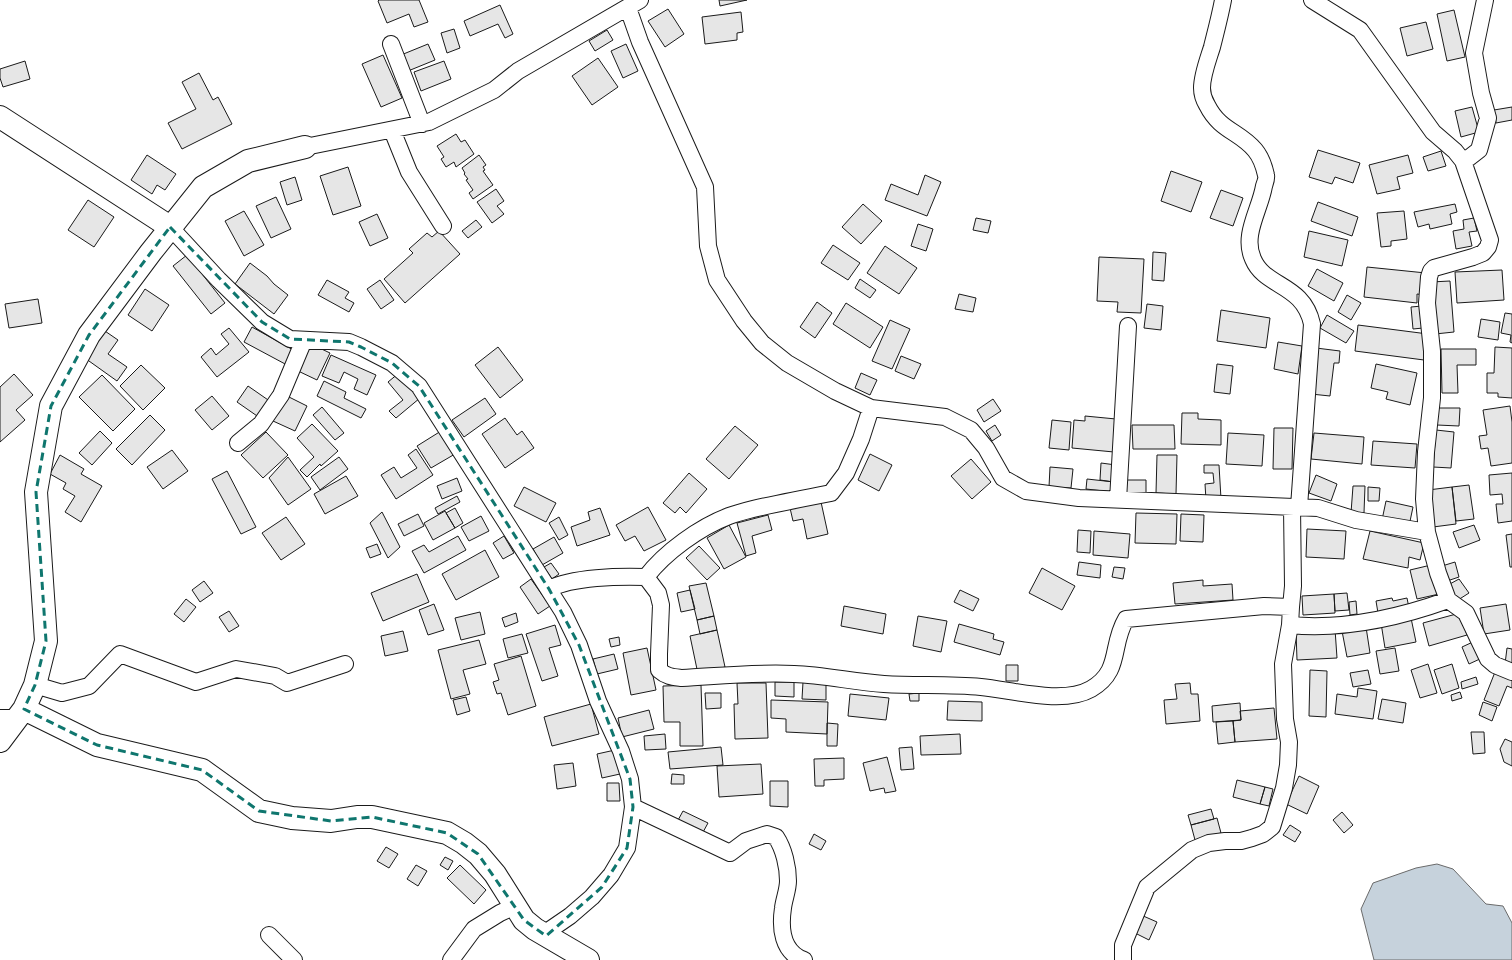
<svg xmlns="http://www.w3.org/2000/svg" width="1512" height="960" viewBox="0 0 1512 960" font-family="Bitter,serif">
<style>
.water{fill:#c6d2dc;stroke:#6a6a6a}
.building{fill:#e6e6e6;stroke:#1a1a1a}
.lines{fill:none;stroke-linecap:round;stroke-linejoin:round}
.street-casing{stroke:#1a1a1a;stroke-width:18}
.secondary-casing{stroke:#1a1a1a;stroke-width:24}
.street{stroke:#fff;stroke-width:16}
.secondary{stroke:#fff;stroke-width:22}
.marked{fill:none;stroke:#0f766e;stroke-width:3;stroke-dasharray:8 5;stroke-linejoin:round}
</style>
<rect width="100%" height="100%" fill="#fff"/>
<path class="water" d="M1437,864L1453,869L1486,904L1503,906L1512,923V960H1374L1361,909L1373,883L1416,868Z"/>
<path class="building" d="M379,0H419L428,22L414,27L409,14L387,23L378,1Z
M719,0H747L720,6Z
M500,5L513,34L505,38L498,24L470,36L464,21Z
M668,9L684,34L665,47L648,21Z
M1454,10L1465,57L1447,61L1437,14Z
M741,12L743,32L737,33V40L705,44L702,17Z
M1426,22L1433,49L1407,56L1400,28Z
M454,29L460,48L447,53L441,33Z
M607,30L613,40L595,51L589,41Z
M428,44L435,60L408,71L401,55Z
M626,44L638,71L623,78L611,51Z
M383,55L402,98L381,107L362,64Z
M598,58L618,87L592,105L572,76Z
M25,61L30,79L3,87L0,78V69Z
M444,61L451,79L421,91L414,72Z
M199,73L213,100L218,97L232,124L182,149L168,123L196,109L182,82Z
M1472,107L1479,132L1461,137L1455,111Z
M1512,107V120L1496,123L1494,110Z
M456,134L461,142L465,140L474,154L456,167L454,162L446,167L441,159L444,157L437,146Z
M1318,150L1360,163L1353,183L1335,177L1332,184L1309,177Z
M1441,151L1446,166L1428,171L1423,157Z
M147,155L176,174L165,190L157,185L152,194L131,180Z
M479,155L486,165L483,167L485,170L483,171L493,185L473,199L469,193L473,190L466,180L468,179L464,174L465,173L462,168Z
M1408,155L1413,173L1397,177L1400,189L1377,194L1369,165Z
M348,167L361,206L333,215L320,176Z
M1171,171L1202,182L1191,212L1161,201Z
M925,175L941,182L927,216L885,200L891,184L918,195Z
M295,177L302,200L287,205L280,182Z
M496,189L504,201L497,206L504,214L492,223L477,202Z
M1221,190L1243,198L1233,226L1210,218Z
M276,197L291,229L271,238L256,206Z
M88,200L114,217L94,247L68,230Z
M1318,202L1358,217L1352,236L1311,221Z
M863,204L882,221L861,244L842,227Z
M1455,204L1457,212L1450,214L1452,224L1430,229L1429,224L1418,227L1414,212Z
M244,211L264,245L244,256L225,221Z
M1404,211L1407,239L1391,241V246L1381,247L1377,213Z
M377,214L388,238L370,246L359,222Z
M976,218L991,221L988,233L973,230Z
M1474,218L1477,231L1469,232L1472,246L1456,249L1453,231L1464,229L1463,220Z
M476,220L482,227L468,238L462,231Z
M918,224L933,229L926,251L911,246Z
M439,231L460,254L405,303L384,279L413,253L409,249L427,233L432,237Z
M1309,231L1348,240L1342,266L1304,257Z
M833,245L860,263L848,280L821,263Z
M885,246L917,268L899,294L867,273Z
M1153,252L1166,253L1164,281L1152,280Z
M187,255L225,303L211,314L173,266Z
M1099,257L1144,259L1141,313L1117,312L1118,302L1097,301Z
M250,263L267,276L274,284L288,295L274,314L235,284Z
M1367,267L1426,273L1424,295L1417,294V303L1364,297Z
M1317,269L1343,283L1334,301L1308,286Z
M1502,270L1504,300L1457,303L1455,272Z
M860,279L876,290L870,298L855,288Z
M327,280L349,292L345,298L354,303L349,312L318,295Z
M380,280L394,300L381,309L367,289Z
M1450,281L1454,332L1435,334L1431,282Z
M145,289L169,305L152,331L128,315Z
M959,294L976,298L973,312L955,309Z
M1347,295L1361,303L1351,320L1338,312Z
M38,299L42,323L9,328L5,304Z
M817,302L832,313L815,338L800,327Z
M846,303L883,327L870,348L833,324Z
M1147,304L1163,306L1161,330L1144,328Z
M1422,306L1423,328L1413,329L1411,307Z
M1221,310L1270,318L1266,348L1217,341Z
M1505,313L1512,314V343L1510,342L1511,335L1501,333Z
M1327,315L1354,331L1346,343L1320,328Z
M1481,319L1500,322L1498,340L1478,337Z
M890,320L910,329L892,369L872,361Z
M1358,325L1428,334L1424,360L1355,351Z
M252,327L295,351L287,365L244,342Z
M229,328L249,352L217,377L201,357L211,348L216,355L229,344L221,334Z
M102,329L118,340L108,354L127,367L117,381L82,356Z
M1278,342L1302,346L1298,374L1274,369Z
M309,343L330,353L317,380L296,370Z
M498,347L523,380L500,398L475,365Z
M1495,347L1512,348V398L1498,397V393H1487V373H1494Z
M1316,348L1340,351L1339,363H1334L1330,396L1311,394Z
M1441,349H1476V365H1457L1458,393H1442Z
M331,355L376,375L367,395L354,389L358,379L344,372L339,383L322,376Z
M901,356L921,364L914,379L895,371Z
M1217,364L1233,366L1230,394L1214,392Z
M1376,364L1417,373L1410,405L1386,399L1388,392L1371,388Z
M141,365L165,388L143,410L120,386Z
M399,373L420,398L396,418L389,411L403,400L388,382Z
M861,373L877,380L870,395L855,388Z
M14,374L33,395L16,410L25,420L0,442V387Z
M102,375L135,409L113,431L79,397Z
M324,381L346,392L344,398L366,409L361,418L317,396Z
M248,386L271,402L260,418L237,402Z
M285,395L307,406L295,431L273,421Z
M212,396L229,416L212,430L195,410Z
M485,398L496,414L464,437L452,420Z
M993,399L1001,411L984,422L977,410Z
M1510,406L1512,422V463L1491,466L1488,448L1481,449L1479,436L1487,435L1483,410Z
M322,407L344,433L335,440L313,415Z
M1438,408H1460L1459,426L1437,425Z
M1182,413H1198V419L1221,420V445L1181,444Z
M150,415L165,430L132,465L116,449Z
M1085,416L1116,419L1114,452L1072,448L1074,420L1085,421Z
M505,418L517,435L522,431L534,448L505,468L482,434Z
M1052,420L1071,422L1069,450L1049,448Z
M312,424L338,451L321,466L320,464L307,477L300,470L314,457L297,438Z
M995,425L1001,435L992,441L986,431Z
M1132,425H1174L1175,449H1133Z
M735,426L758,445L729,479L706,459Z
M1274,428H1293L1292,469H1273Z
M1436,430L1454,432L1451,468L1433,467Z
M100,431L112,443L92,465L79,453Z
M441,431L455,454L431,468L417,446Z
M266,432L288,455L263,478L241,455Z
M1228,433L1264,435L1262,466L1226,464Z
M1314,433L1364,437L1362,464L1311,459Z
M1373,441L1417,444L1415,468L1371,465Z
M416,449L433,475L396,499L381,475L394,467L401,478L417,468L408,455Z
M172,450L188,471L163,489L147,467Z
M870,454L892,465L879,491L858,480Z
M60,455L84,469L81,474L102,486L81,522L65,512L75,496L63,489L66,483L50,474Z
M1157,455H1177L1176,494L1156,493Z
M288,457L311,489L288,505L269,478Z
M339,457L348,469L320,490L311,477Z
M971,459L991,482L972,499L951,476Z
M1101,463L1116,465L1114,482L1100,480Z
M1204,465H1219L1221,499L1206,500L1205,484L1214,483L1213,473H1204Z
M1050,467L1073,469L1071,488L1049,487Z
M227,471L256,527L241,534L212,479Z
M689,473L707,489L686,513L680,507L675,513L663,503Z
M1512,473V521L1498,523L1496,504H1503L1502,494L1490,495L1489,475Z
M1316,475L1337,484L1331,501L1309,493Z
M346,476L358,496L325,514L314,494Z
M457,478L462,491L442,499L437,486Z
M1087,479L1114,482L1113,492L1086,489Z
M1124,480H1146V495L1124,494Z
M1469,485L1474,519L1456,521L1452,487Z
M1353,486H1365L1364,513H1351Z
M524,487L556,503L546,522L514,506Z
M1368,487L1380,488L1379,501H1368Z
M1452,487L1456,524L1433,527L1428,490Z
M457,496L460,502L438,514L435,508Z
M1386,501L1413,507L1409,526L1382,520Z
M821,502L828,534L807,539L803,519L793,521L790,508Z
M648,507L666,540L644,551L635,536L625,541L616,525Z
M455,508L463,523L455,528L446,513Z
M600,508L610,535L577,546L571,527L590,520L588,512Z
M445,511L455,528L433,540L424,523Z
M382,512L400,547L388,558L370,523Z
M1136,513L1177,514L1176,544L1135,543Z
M418,514L424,526L404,536L398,524Z
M1181,514L1204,515L1203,542L1180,541Z
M768,515L772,530L752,536L756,553L746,556L737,523Z
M481,516L489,531L469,541L461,527Z
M286,517L305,544L281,560L262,533Z
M559,517L568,535L559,540L549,523Z
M729,525L746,557L724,569L707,538Z
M1474,525L1480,540L1459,548L1453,532Z
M1307,529L1346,531L1344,559L1306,557Z
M1078,530L1091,531L1090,553L1077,552Z
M1094,531L1130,534L1128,558L1093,555Z
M1370,531L1424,543L1420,560L1409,557L1408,568L1363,559Z
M1512,534V567H1510L1506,535Z
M458,536L466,550L424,573L412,551L424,545L429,552Z
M504,536L514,553L503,559L493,543Z
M554,537L563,553L542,565L533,549Z
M377,544L381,554L370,558L366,548Z
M699,546L720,568L707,580L686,558Z
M485,550L499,577L456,600L442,574Z
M1079,562L1101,565L1100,578L1077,575Z
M1455,562L1459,577L1447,581L1442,566Z
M551,563L559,574L552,579L544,567Z
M1431,565L1439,594L1417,599L1410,570Z
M1114,567L1125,568L1123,579L1112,577Z
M1042,568L1075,586L1062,610L1029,593Z
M417,574L429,602L383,621L371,593Z
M531,579L550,606L538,614L520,587Z
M1459,579L1469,593L1458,600L1448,585Z
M1203,580V586L1232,584L1233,600L1175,604L1173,583Z
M204,581L213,593L200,602L192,590Z
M706,583L714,616L697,620L689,586Z
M690,590L695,609L681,612L677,593Z
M960,590L979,599L973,611L954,602Z
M1347,593L1349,610L1335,611L1334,594Z
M1334,594L1335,613L1303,615L1302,596Z
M1392,598L1393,601L1407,598L1409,608L1378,613L1376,601Z
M186,599L196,607L184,622L174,614Z
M1356,601L1357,614L1350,615L1349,602Z
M434,604L444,630L428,635L419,610Z
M1506,604L1510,630L1484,634L1480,608Z
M844,606L886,614L883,634L841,626Z
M229,611L239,626L229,632L219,617Z
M480,612L485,634L461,640L455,618Z
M516,613L518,622L505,627L502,618Z
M1460,613L1467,635L1429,646L1423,623Z
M714,616L717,630L700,634L697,620Z
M918,616L947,621L941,652L913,646Z
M1411,618L1416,642L1385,648L1381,623Z
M959,624L994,634L993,639L1004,642L1000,655L954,642Z
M555,625L561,645L549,648L558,676L542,681L526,634Z
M1366,627L1370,653L1347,657L1342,631Z
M1335,629L1337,658L1297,660L1296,631Z
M717,630L725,667L698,674L690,636Z
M403,631L408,651L385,656L381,636Z
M522,634L528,653L508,658L503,639Z
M619,637L620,645L611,647L609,639Z
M479,640L486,664L463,670L470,694L451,699L438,650Z
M1475,641L1482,658L1469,664L1462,647Z
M647,648L656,690L631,695L623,653Z
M1395,648L1399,671L1380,674L1376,651Z
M1507,648L1512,649V665L1505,664Z
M614,654L618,669L597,674L593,659Z
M521,656L536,706L508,715L501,693L497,694L493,682L499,680L494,664Z
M1428,664L1437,693L1420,698L1411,670Z
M1452,664L1459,688L1442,694L1434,670Z
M1006,665H1018V681H1006Z
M1310,670L1327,671L1326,717L1309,716Z
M1368,670L1371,684L1353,687L1350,673Z
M1495,672L1512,678V688L1507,686L1499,706L1484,700Z
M1476,677L1478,684L1462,689L1461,682Z
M775,682H794V697L775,696Z
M803,682L826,683V700L802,699Z
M737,683H766L768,738L735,739L734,704H738Z
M1190,683L1191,694H1198L1200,721L1166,724L1164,700L1177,699L1175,684Z
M701,685L703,746H680V722H664L663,686Z
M1358,688L1377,691L1373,719L1335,714L1337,694L1357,697Z
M1460,692L1462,698L1452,701L1451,695Z
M705,693H721V708L706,709Z
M919,693V701H910L909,694Z
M850,694L889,698L886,720L848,716Z
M466,697L470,711L457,715L453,700Z
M1382,699L1406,703L1403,723L1378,719Z
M771,700L828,702L827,734L786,732V719L771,718Z
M948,701L982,702V721L947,720Z
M1483,702L1497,707L1492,721L1479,715Z
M1240,703L1241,720L1213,722L1212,706Z
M591,704L599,734L552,746L544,717Z
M1274,708L1277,739L1235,742L1233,721L1241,720L1240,711Z
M649,710L654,729L622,737L618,718Z
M1233,721L1235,742L1218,744L1216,722Z
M827,723L838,724L837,746H827Z
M1471,732H1484L1485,753L1473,754Z
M665,734L666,749L645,750L644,736Z
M960,734L961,754L921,755L920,736Z
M1505,739L1512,742V766L1504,762L1500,749Z
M721,747L723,765L670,769L668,752Z
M912,747L914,769L901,770L899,748Z
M615,750L620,774L602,778L597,754Z
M887,757L896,791L885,793L884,788L870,791L863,763Z
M844,758V779L824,780V786H815L814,759Z
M573,763L576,786L557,789L554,765Z
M761,764L763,794L719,797L717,766Z
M672,774L684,775V784H671Z
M1299,776L1319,786L1307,814L1286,804Z
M1237,780L1265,787L1260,804L1233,797Z
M770,781H788V807L770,806Z
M607,783H619L620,801H607Z
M1265,787L1273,789L1269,806L1260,804Z
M1211,809L1214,819L1191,825L1188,815Z
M683,811L708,823L702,834L677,822Z
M1342,812L1353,825L1344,833L1333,820Z
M1217,818L1221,833L1195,840L1191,825Z
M1290,825L1301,832L1295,842L1283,835Z
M814,834L826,841L821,850L809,844Z
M386,847L398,854L389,868L377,861Z
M445,857L453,861L448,870L440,865Z
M416,865L427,871L418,886L407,879Z
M460,865L486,890L474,904L447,878Z
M1141,915L1157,922L1149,940L1133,932Z"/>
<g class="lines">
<defs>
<path id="street" d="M1223,0C1220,16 1216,31 1212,47C1208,60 1202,75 1202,88C1202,94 1204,100 1207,105C1220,131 1239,131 1255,150C1260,156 1264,166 1266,175C1267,178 1265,183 1264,186C1260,210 1242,235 1253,259C1265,288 1303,283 1312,324L1299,507
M1312,0L1360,30L1433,132L1455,151L1463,161L1490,240L1488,247L1483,253L1473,257L1434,268L1431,271L1429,277L1427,303L1432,351V398L1426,452L1424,499L1427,532L1438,573L1448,600L1466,613L1488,659L1495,665L1512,672
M628,8L640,42L705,187L708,246L717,280L744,321L762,343L787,363L835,391L871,408L945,417L971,430L986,448L1003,478L1026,491L1079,498L1318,508L1356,520L1427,532
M391,44L422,124
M392,130L409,172L443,226
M305,147L429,122L494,90L518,71L640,0
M1463,161L1470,157L1479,150L1488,118L1481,93L1474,53L1485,0
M170,227L219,280L262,322L290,339L349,342L361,347L392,363L419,386L563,612L579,645L598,701L621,751L630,779L633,807L627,848L611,875L592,897L570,916L551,929L546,936
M238,443L261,424L281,395L304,340
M1118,500L1128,326
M646,577C665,552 700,527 729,516C737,513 745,511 753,509C779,503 805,498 831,493L846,473L861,439L871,408
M549,589C572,577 620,576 646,577L658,593L661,605L659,654V670C667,677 673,677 682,678C719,676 757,672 794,674C824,675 854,682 884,684C916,686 949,684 981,687C1012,690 1063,705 1091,689C1122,671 1110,646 1126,619L1264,606L1291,607L1293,586L1292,507
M1290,625C1343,630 1398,618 1448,600
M35,685L62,693L89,686L120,654L196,682L236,669L275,676L287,683L345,664
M0,718H17
M633,807L730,853L746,841L767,834L776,837C784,849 788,867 788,881C788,890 784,899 783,908C780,928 782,952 804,960
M269,935L294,960
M451,960L474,929L500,913L515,906
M1123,960V945L1147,887L1192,850L1209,843L1225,841H1241L1252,838L1263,834L1272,827L1284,788L1288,765L1289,742L1285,719L1283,664L1290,625L1291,607"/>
<path id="secondary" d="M0,117L170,227
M24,709L97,745L202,770L259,811L292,818L331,821L357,817H372L447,833L464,843L478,854L495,874L524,920L535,929L588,960
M0,741L24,709L35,685L46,641L36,492L51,406L89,335L151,252L203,187L248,161L305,147"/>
</defs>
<use href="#street" class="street-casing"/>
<use href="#secondary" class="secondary-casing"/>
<use href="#street" class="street"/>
<use href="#secondary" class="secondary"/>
</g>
<path class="marked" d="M170,227L262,322L290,339L349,342L361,347L392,363L419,386L549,589L579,645L630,779L633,807L627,848L602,887L546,936L524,920L478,854L447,833L372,817L331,821L259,811L202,770L97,745L24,709L35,685L46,641L36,492L51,406L89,335Z"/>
</svg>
